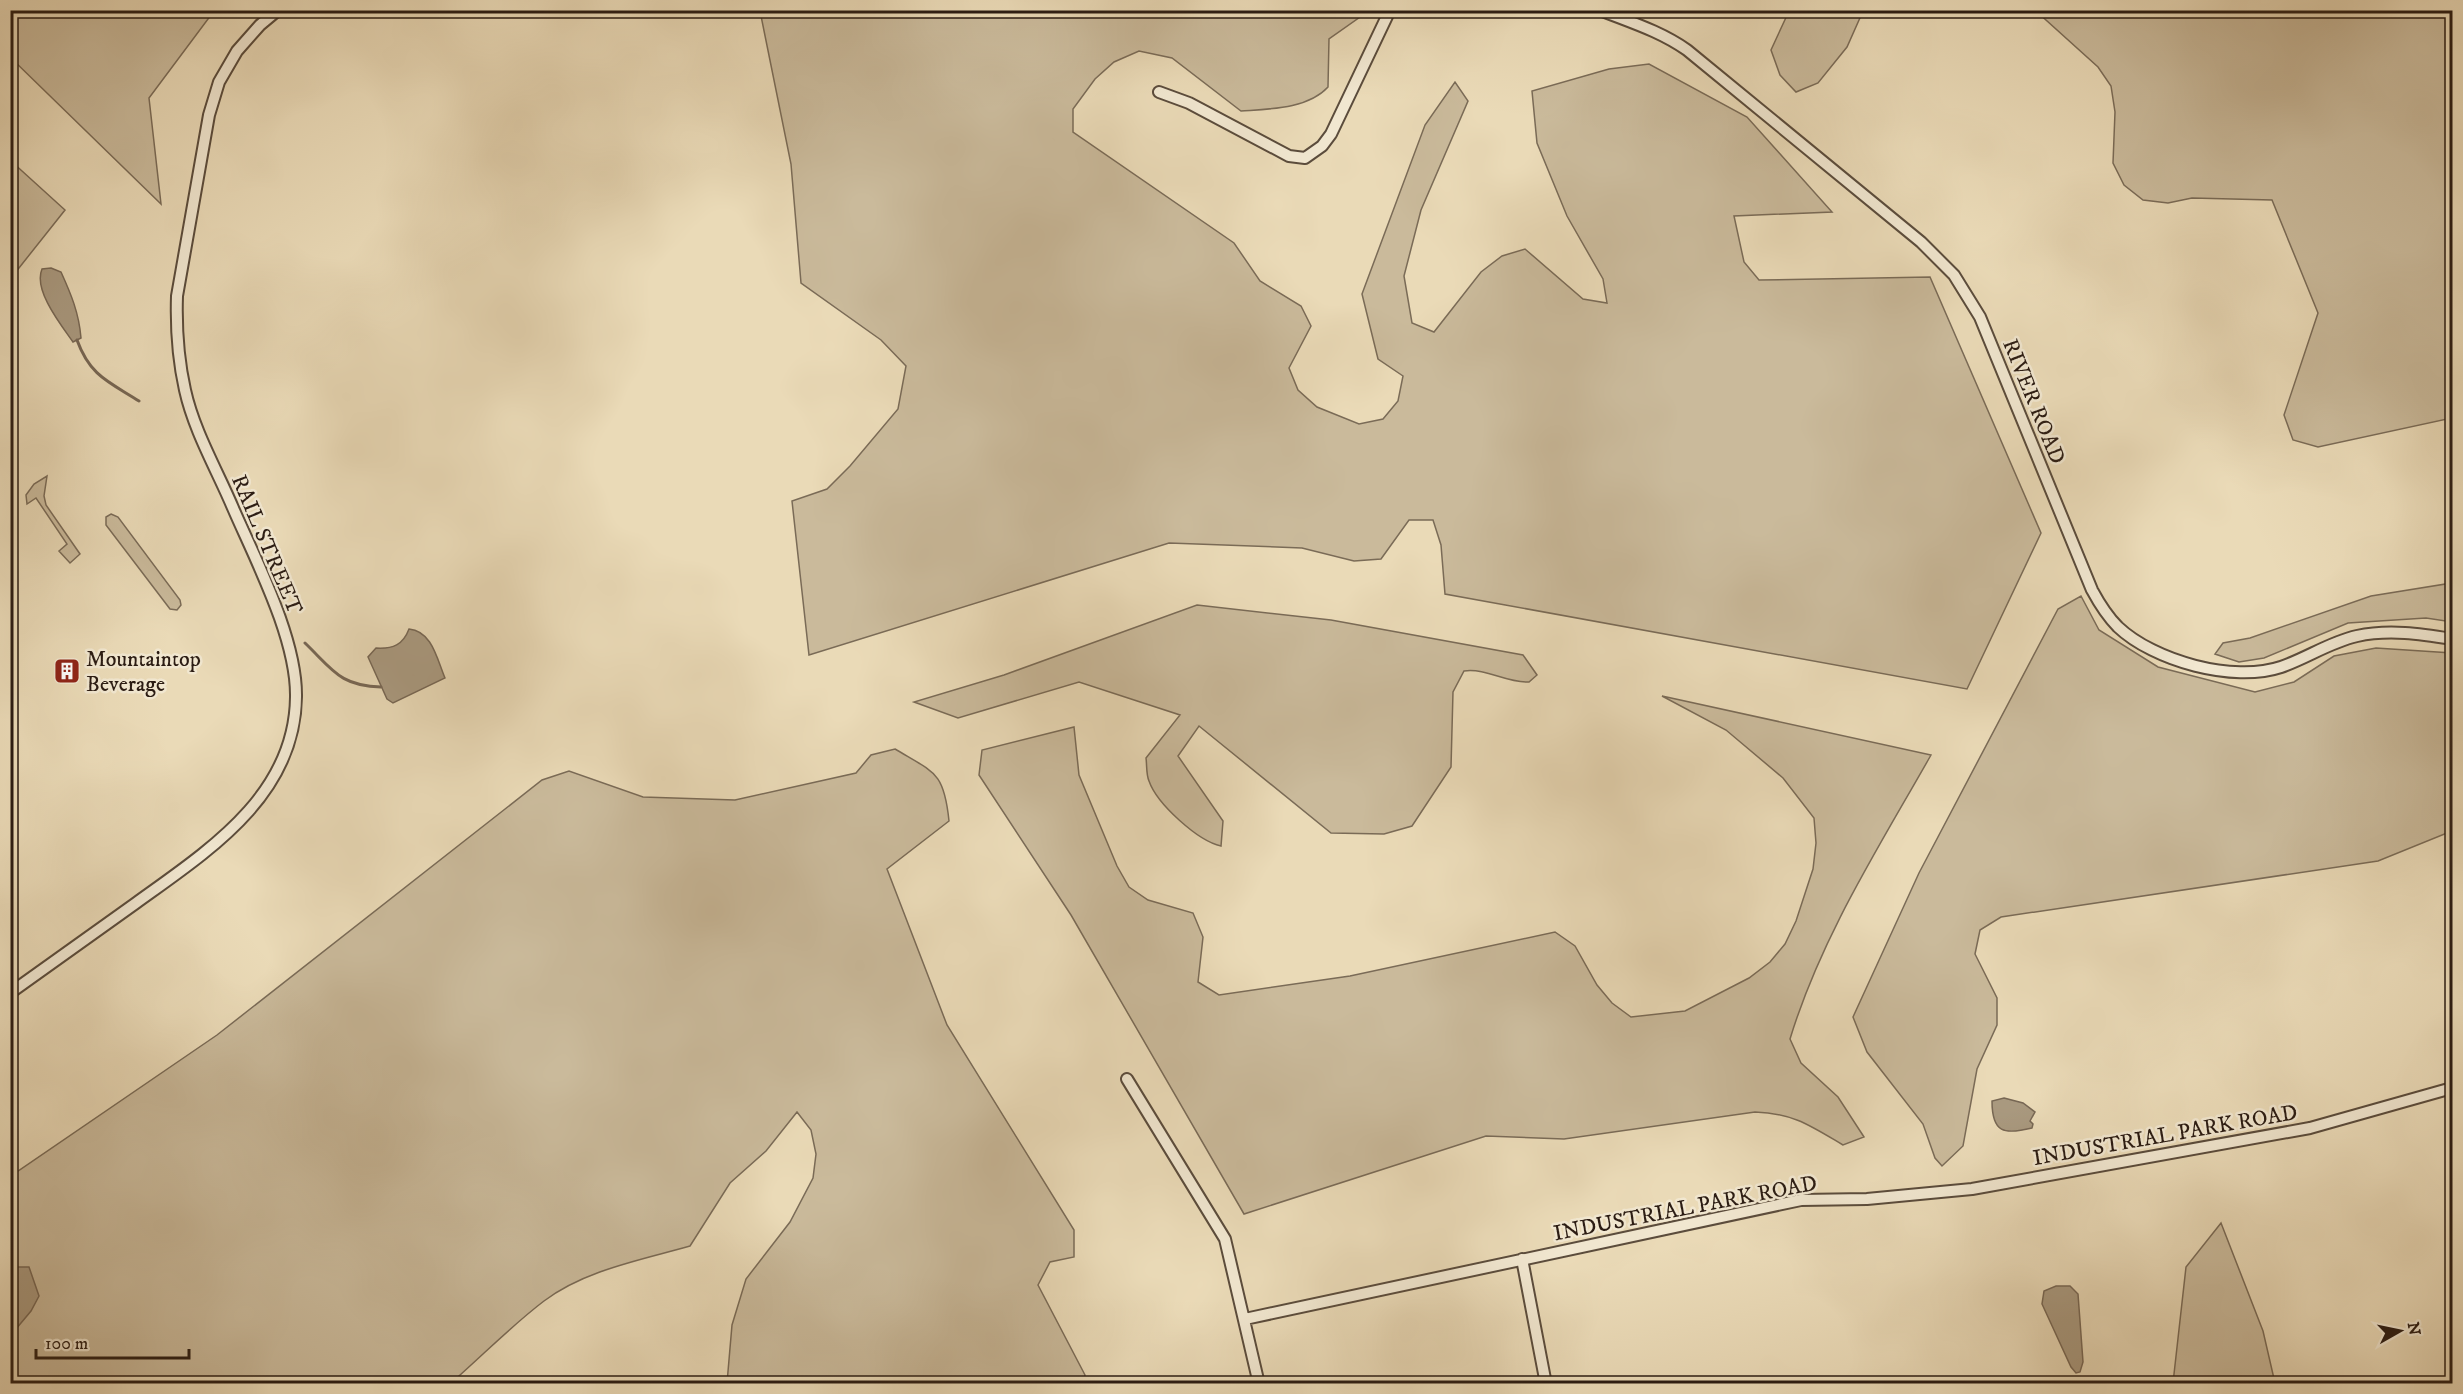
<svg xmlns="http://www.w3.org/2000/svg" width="2463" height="1394" viewBox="0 0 2463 1394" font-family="'IM FELL DW Pica',serif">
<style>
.green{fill:#caba9b;stroke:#7a6b57;stroke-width:1.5}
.water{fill:#a9997f;stroke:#776754;stroke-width:1.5}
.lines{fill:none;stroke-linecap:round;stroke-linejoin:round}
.stream{stroke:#776754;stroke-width:3}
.minor-casing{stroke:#5b4c3c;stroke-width:14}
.minor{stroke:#f1e7d0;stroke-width:10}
.labels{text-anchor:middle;stroke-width:5;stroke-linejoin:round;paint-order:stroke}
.street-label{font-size:22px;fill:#2b1c13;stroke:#f1e7d0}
.poi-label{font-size:22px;fill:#2b1c13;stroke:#f1e7d0;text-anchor:start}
</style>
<rect width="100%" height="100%" fill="#eadab7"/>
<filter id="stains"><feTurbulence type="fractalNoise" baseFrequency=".00333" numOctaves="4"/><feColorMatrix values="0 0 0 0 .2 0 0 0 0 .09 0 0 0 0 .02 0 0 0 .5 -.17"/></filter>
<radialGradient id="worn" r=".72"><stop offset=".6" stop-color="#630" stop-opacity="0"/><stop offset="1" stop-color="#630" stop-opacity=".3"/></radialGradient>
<path class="green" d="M10,11H214L149,98L161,204L11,58Z
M760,11H1362L1360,17L1329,39L1328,87C1308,109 1269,109 1241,111L1172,58L1139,51L1114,62L1095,79L1073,109V132L1234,243L1260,281L1301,306L1311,326L1289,368L1298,390L1317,407L1359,424L1383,419L1398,401L1403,376L1378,359L1362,294L1425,125L1455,82L1468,101L1421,210L1404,276L1412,323L1434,332L1481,272L1502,256L1525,249L1583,299L1607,303L1603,279L1567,216L1537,143L1532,91L1609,69L1649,64L1747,117L1832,212L1734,216L1744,262L1759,280L1930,277L2041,533L1967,689L1445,594L1441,545L1433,520H1409L1381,559L1354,561L1302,548L1169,543L809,655L792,501L827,489L850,466L898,409L906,366L881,340L801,283L791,164Z
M1789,11H1863L1847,47L1818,83L1796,92L1780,75L1771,50Z
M2036,11H2452V418L2318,447L2293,440L2284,415L2318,313L2272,200L2192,198L2168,203L2143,200L2124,185L2113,163L2115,112L2111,86L2098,67Z
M11,161L65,210L11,278Z
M47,476L44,496L46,505L80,554L70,563L59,551L67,544L36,498L27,504L26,495L34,484Z
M111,514L118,517L180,600L181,605L177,610L170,609L106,525V517Z
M2452,583V622L2426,618L2348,623L2264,658L2239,662L2215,654L2223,643L2250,638L2371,596Z
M2081,596L2099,630L2158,667L2255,692L2294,682L2334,656L2376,648L2452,653V831L2378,861L2001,917L1980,930L1975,954L1997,998V1025L1977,1069L1963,1146L1942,1166L1935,1158L1923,1124L1867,1052L1853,1017L1919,873L2058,609Z
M1197,605L1331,620L1523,655L1537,675L1529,682C1506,683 1487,668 1464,671L1453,692L1451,767L1412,826L1384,834L1331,833L1199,726L1178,756L1223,821L1221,846C1198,841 1157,804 1149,781C1146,774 1147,765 1146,758L1180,715L1079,682L958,718L914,702L1004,675Z
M1662,696L1931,755C1879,847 1821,937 1790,1039L1801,1063L1838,1097L1864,1137L1843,1145C1811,1126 1793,1113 1755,1112L1564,1139L1486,1136L1244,1214L1071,915L979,775L982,750L1074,727L1079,775L1117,866L1129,887L1148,900L1193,913L1203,937L1198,982L1219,995L1350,976L1555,932L1575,946L1597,985L1612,1003L1631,1017L1685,1011L1749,978L1770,962L1785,944L1796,921L1813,869L1816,843L1814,818L1783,778L1726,730Z
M895,749C935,773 944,772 949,821L887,869L947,1025L1074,1230V1257L1050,1262L1038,1285L1085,1375L1083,1383H727L732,1325L746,1279L790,1222L813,1178L816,1154L811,1130L797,1112L766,1151L730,1183L690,1246C641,1260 585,1270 544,1301C511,1326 482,1356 451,1383L11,1384V1176L217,1035L542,780L569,771L643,797L735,800L856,773L871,755Z
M2221,1223L2263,1331L2275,1383H2173L2186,1267Z"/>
<path class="water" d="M51,268L61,272C71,294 79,313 81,338L73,342C61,325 33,290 42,269Z
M409,629C432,631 437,659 445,678L393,703L387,699L368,657L376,648C393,649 403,645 409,629Z
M2004,1098L2023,1103L2035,1112L2030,1121L2033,1124L2032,1128C2004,1135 1992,1133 1992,1101Z
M11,1267H29L39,1296L31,1311L11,1335Z
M2056,1286H2070L2078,1294L2083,1362L2080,1372L2076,1373L2071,1367L2042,1304L2044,1291Z"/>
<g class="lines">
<path class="stream" d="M77,340C90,376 109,382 139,401
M305,643C333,670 340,686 381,687"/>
<defs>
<path id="minor" d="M1600,10C1630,22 1660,31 1687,50L1921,242L1954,275L1980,317L2092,590C2099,603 2107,616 2118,627C2154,661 2233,683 2281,667C2307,658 2330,642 2357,636C2389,629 2421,634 2452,639
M1159,92L1189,103L1289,156L1305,158L1322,146L1331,134L1390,10
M10,993C52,963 94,933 136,903C208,851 295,796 296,697C297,639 256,561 233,508C217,470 194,431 185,390C178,359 176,327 177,296L209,115L219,82L237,51L260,25L278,10
M1127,1079L1225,1239L1259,1384
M1522,1259L1546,1384
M1245,1319L1801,1200L1867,1199L1972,1189L2310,1128L2452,1088"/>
</defs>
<use href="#minor" class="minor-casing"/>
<use href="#minor" class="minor"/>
</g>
<defs>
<symbol id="building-square" viewBox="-11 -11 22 22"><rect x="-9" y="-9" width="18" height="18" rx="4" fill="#8f2418" stroke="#f1e7d0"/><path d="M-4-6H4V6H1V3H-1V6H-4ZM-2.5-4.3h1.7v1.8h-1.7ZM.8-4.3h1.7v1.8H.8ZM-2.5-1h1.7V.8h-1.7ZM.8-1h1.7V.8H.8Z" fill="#fff"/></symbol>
</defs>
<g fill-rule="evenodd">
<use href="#building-square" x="52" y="656" width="30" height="30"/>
</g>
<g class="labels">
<g class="street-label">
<text transform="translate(2035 401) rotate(68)" y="8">RIVER ROAD</text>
<text transform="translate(268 544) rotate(67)" y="8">RAIL STREET</text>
<text transform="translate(2165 1134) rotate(-10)" y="8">INDUSTRIAL PARK ROAD</text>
<text transform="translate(1685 1207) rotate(-11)" y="8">INDUSTRIAL PARK ROAD</text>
</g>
<g class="poi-label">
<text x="86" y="666">Mountaintop<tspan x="86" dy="25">Beverage</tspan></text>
</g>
</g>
<rect width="2463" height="1394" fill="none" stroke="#eadab7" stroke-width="36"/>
<rect x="12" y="12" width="2439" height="1370" fill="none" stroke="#2b1c13" stroke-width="3"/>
<rect x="18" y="18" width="2427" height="1358" fill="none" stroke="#2b1c13" stroke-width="1.5"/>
<g transform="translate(2400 1331) rotate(81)" stroke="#f1e7d0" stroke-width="4.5" paint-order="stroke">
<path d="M0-4.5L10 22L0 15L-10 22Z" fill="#2b1c13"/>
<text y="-9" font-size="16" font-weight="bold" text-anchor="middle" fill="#2b1c13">N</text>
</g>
<path d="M36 1349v9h153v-9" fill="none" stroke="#2b1c13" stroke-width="3"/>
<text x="45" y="1349" font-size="18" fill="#2b1c13" stroke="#f1e7d0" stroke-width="4.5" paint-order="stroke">100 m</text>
<rect width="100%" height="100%" filter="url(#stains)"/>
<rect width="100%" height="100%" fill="url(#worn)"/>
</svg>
